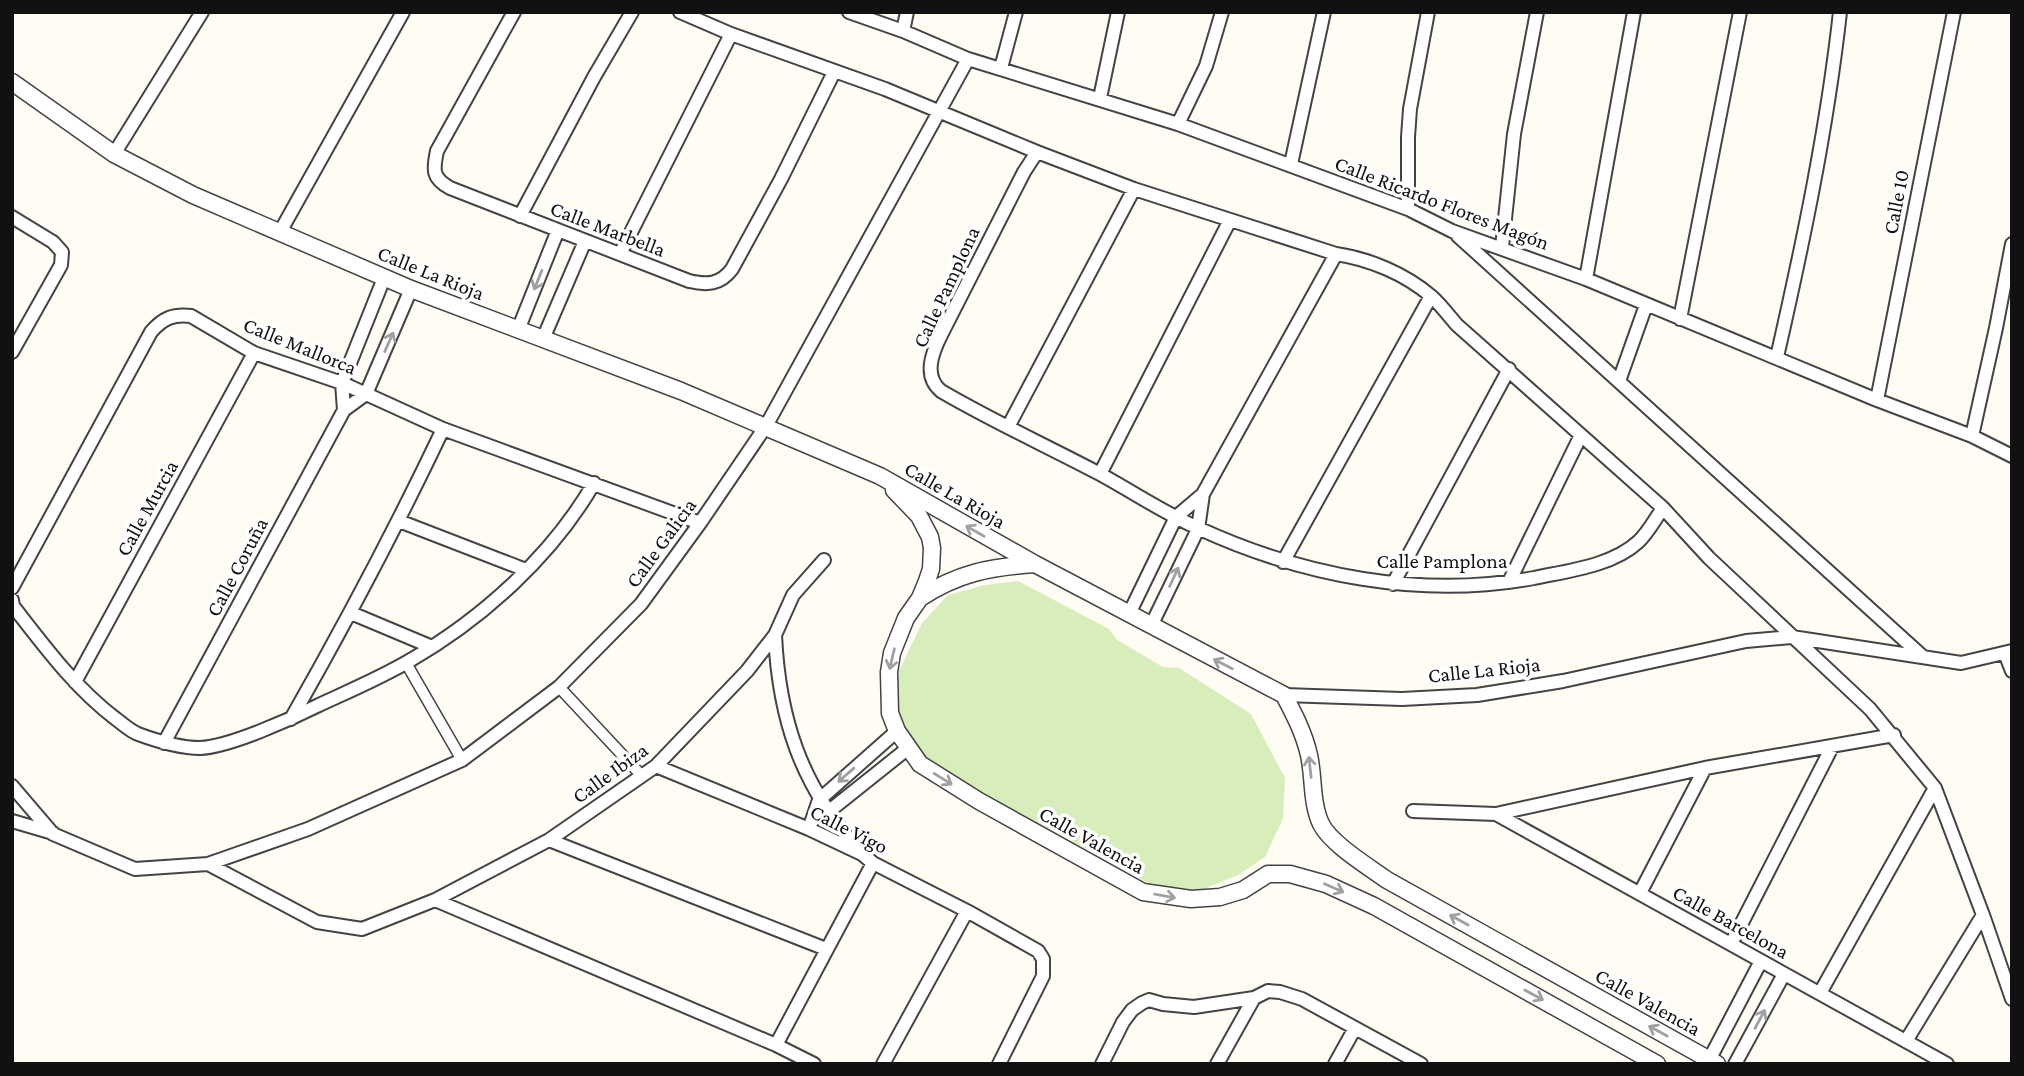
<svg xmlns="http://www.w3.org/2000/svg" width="2024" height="1076" viewBox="0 0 2024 1076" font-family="'Crimson Pro',serif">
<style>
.green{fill:#d7eeba}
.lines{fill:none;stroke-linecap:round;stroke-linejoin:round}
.pedestrian-casing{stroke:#444;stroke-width:13}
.minor-casing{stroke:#444;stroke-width:16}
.tertiary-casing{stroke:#444;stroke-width:19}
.pedestrian{stroke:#fff;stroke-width:10}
.minor{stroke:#fff;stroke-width:12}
.tertiary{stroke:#fff;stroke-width:16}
.oneway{stroke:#a0a0a0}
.labels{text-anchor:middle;stroke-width:7;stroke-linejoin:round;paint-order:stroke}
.street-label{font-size:21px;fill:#111;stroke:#fff}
</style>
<rect width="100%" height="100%" fill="#fffcf4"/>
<path class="green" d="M1018,581L1109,629L1117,640L1163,667L1179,668L1251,714L1285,778L1283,818L1265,857L1238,875L1199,891L1157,888L920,758L894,717L899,671L922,623L948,595L985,585Z"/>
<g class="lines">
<defs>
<path id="pedestrian" d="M406,663L462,760
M559,687L642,776"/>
<path id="minor" d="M514,12L437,151C433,170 432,178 450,188L689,281C707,285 720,285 732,269L781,179L834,72
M680,12L731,34L885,89L1037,152
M849,12L903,31L968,59L1178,124L1408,209L1452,231L1586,279L1877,400L1972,436L2012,456
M903,31L907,12
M1001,68L1016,12
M1100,98L1118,12
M1178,124L1206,66L1222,12
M114,154L202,12
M1291,164L1324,12
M1408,209V137L1410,109L1428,12
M520,216L594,77L632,12
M12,217L53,242L62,252L61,265L12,352
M280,232L403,12
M1458,236L1922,656
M1502,247L1514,134L1537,12
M620,254L731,34
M1586,279L1634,12
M1680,319L1740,12
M518,330L558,230
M543,339L585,241
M1777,357C1803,243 1827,129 1840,12
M1619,381L1646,305
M1877,400L1954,12
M344,410L342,383L384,278
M1008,427L1134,189
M1972,436L1996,328L2012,244
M1100,474L1230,220
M1663,508C1655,519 1648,533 1638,542C1612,566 1567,571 1534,578C1421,599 1302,576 1198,528C1164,513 1133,492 1100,474C1047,446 992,421 941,391C923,376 932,353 941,335L1024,172L1037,152L1134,189L1336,254C1370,259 1405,274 1431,296C1441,305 1449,316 1457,325L1663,508L1709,558L1870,709L1935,788L1983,915L2012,999
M399,521L526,570
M1283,562L1431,296
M1509,582L1581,435
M1393,584L1509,369
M12,588L151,332C163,318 173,314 191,316L254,353L342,383L443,429L700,523
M12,600L13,606C45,647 75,688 116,719C123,724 130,731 138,734C157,741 179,748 200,748C229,747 291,719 319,705C349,691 380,678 409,661C482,619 552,556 594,483
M351,613L432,647
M1129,614L1176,517L1203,494L1336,254
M1151,626L1198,529L1203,494
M775,635C779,719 801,785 857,848
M2005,653L2012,671
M75,682L254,353
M1284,695L1402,699L1477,695L1563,681L1746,641L1792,637L1961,663L2012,651
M291,719C345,624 396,528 443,429
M164,743L344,410L366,394L411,289
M656,766L809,829L862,854L873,863L967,911L1038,951L1043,959V976L999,1064
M12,786L53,834L135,869L208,864L317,922L362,929L435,900L549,840L656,766L747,671L775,635L793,595L824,560
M1413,811L1496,814L1705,768L1894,735
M1496,814L1947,1064
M823,816L907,749
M12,821L53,833
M809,829L819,800L897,731
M549,840L826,949
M208,864L308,829L462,760L559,687L641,604L700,523L766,426L968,59
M1640,893L1705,768
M435,900L776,1045L814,1064
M1731,944L1832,747
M1820,993L1935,788
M1906,1041L1983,915
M776,1045L873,863
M883,1064L967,911
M1102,1064L1123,1022L1132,1010L1142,1003L1149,1000L1163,1004L1194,1007L1254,998L1268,991L1280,992L1302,999L1421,1064
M1217,1064L1254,998
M1335,1064L1355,1028
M1707,1064L1761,961
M1735,1064L1784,974"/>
<path id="tertiary" d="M12,82L114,154L193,195L411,289L681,391L880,476L1035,564L1284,695C1294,714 1304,733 1309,755C1314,777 1311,803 1321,824C1331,844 1369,867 1387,880L1717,1064
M894,490L919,516L930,537L932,548L931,569L927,581L920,598L906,618L892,653L889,672L890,713L897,731L920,764L979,801L1143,892L1191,899L1220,897L1243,890L1268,874H1290L1326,884L1374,906L1657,1064
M920,598C958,573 990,567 1035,564"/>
</defs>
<use href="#pedestrian" class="pedestrian-casing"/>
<use href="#minor" class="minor-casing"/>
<use href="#tertiary" class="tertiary-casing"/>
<use href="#pedestrian" class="pedestrian"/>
<use href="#minor" class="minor"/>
<use href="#tertiary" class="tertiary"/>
</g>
<defs><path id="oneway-shaft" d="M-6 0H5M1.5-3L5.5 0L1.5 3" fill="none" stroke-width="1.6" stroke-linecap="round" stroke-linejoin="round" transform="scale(1.75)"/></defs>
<g class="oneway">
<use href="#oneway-shaft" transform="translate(538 280) rotate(112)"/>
<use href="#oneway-shaft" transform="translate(389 342) rotate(-66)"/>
<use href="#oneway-shaft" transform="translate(975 531) rotate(-150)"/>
<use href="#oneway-shaft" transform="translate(1174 577) rotate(-65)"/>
<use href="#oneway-shaft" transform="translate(892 659) rotate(103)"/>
<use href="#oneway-shaft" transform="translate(1223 664) rotate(-153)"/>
<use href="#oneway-shaft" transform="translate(1310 767) rotate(-96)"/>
<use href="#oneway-shaft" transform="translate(846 775) rotate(139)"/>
<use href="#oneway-shaft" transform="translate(943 779) rotate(32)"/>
<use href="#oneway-shaft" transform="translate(1334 888) rotate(24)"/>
<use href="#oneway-shaft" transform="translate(1165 896) rotate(10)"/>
<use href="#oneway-shaft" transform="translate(1459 920) rotate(-151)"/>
<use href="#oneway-shaft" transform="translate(1534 995) rotate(29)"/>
<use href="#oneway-shaft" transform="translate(1760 1019) rotate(-62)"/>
<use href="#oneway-shaft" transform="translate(1658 1031) rotate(-151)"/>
</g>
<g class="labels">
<g class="street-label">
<text transform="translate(1896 202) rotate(-79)" y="7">Calle 10</text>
<text transform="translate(1442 203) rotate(21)" y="7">Calle Ricardo Flores Magón</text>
<text transform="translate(608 229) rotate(21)" y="7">Calle Marbella</text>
<text transform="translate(431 273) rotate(22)" y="7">Calle La Rioja</text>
<text transform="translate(946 287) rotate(-65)" y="7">Calle Pamplona</text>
<text transform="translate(300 346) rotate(22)" y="7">Calle Mallorca</text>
<text transform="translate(955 495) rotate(30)" y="7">Calle La Rioja</text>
<text transform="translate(147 508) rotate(-61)" y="7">Calle Murcia</text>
<text transform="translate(661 543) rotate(-54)" y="7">Calle Galicia</text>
<text x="1442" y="568">Calle Pamplona</text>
<text transform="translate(237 567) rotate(-62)" y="7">Calle Coruña</text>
<text transform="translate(1484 670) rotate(-6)" y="7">Calle La Rioja</text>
<text transform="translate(610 773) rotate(-36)" y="7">Calle Ibiza</text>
<text transform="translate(849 829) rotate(27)" y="7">Calle Vigo</text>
<text transform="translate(1092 840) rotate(29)" y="7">Calle Valencia</text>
<text transform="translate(1731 922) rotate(29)" y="7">Calle Barcelona</text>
<text transform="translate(1648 1002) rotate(29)" y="7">Calle Valencia</text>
</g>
</g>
<rect width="2024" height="1076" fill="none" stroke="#111111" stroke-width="28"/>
</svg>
